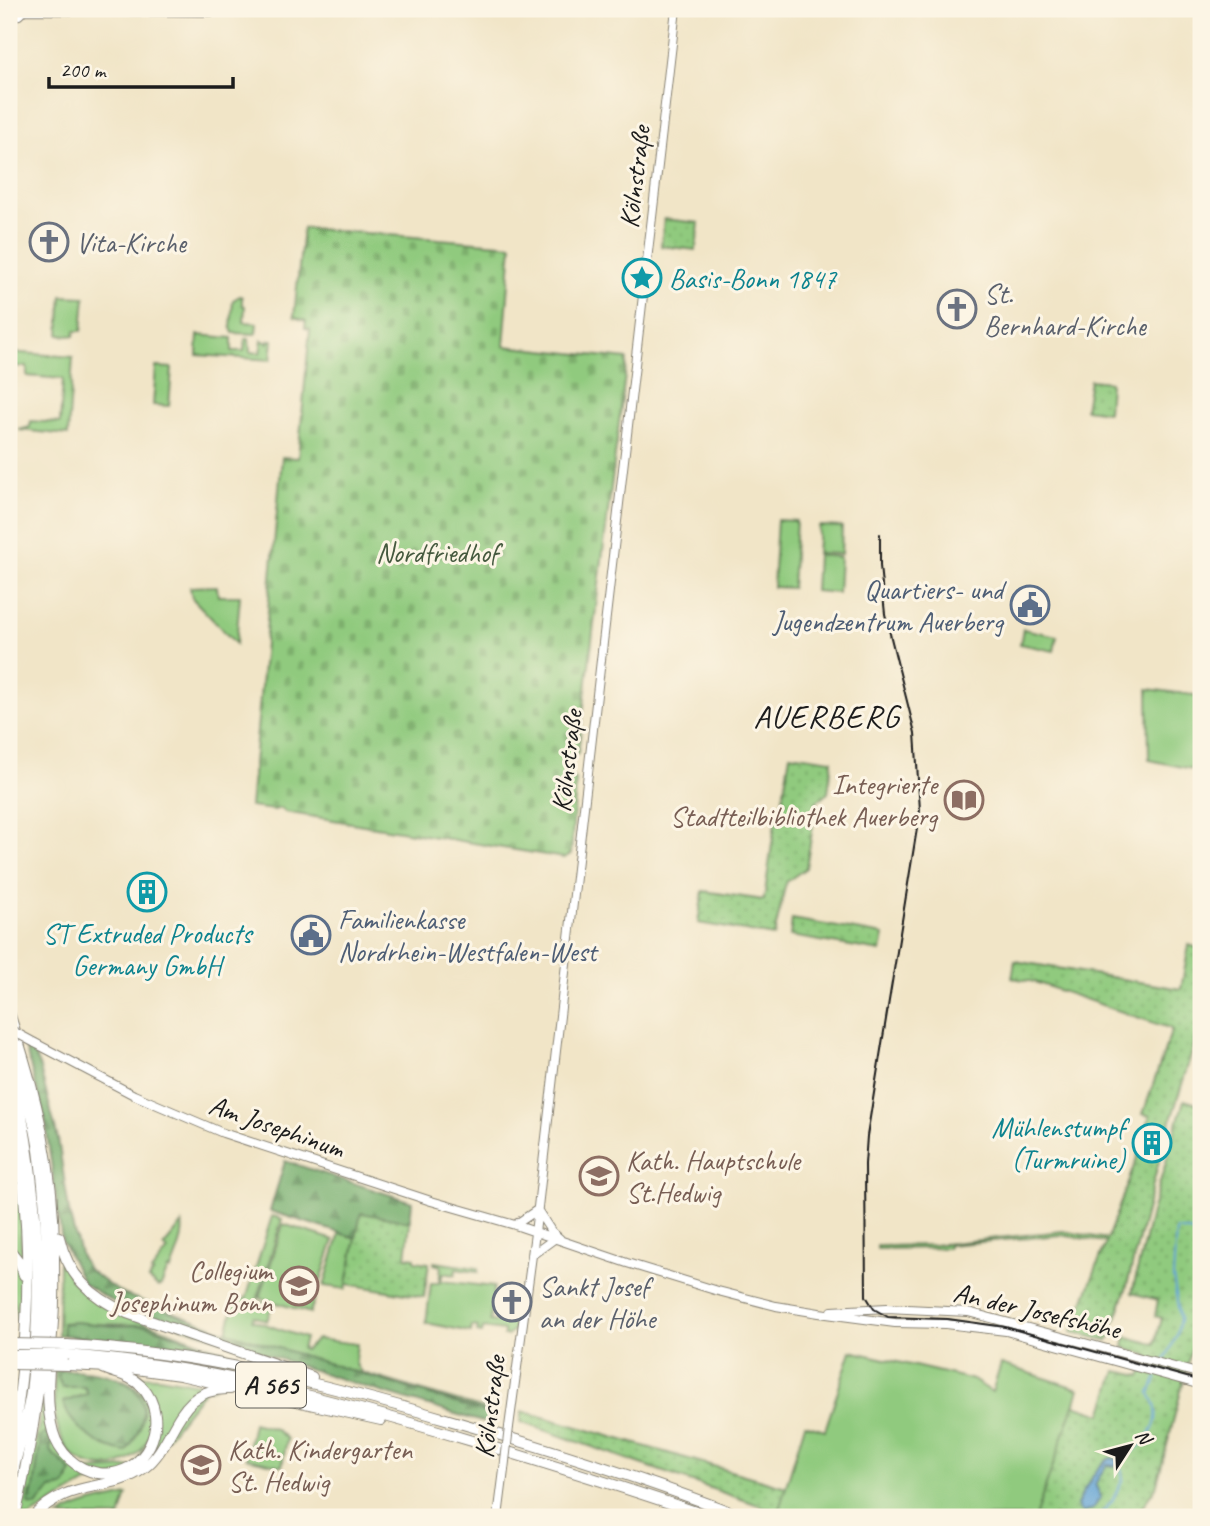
<svg xmlns="http://www.w3.org/2000/svg" width="1210" height="1526" viewBox="0 0 1210 1526" font-family="Caveat,sans-serif">
<style>
.green{fill:#90ca7e;stroke:#56734d;stroke-width:2;fill-rule:evenodd}
.forest{fill:url(#forest-firs);stroke:#486544;stroke-width:2}
.cemetery{fill:url(#cemetery-stones);stroke:#56734d;stroke-width:2}
.park{fill:url(#park-dots);stroke:#56734d;stroke-width:2}
.water{fill:url(#water-ripples);stroke:#3e6078;stroke-width:2}
.lines{fill:none;stroke-linecap:round;stroke-linejoin:round}
.stream{stroke:#60a3d5;stroke-width:2}
.secondary-casing{stroke:#868072;stroke-width:10}
.highway-casing{stroke:#868072;stroke-width:12}
.secondary{stroke:#fff;stroke-width:8}
.highway{stroke:#fff;stroke-width:10}
.tram{stroke:#1c1c1c;stroke-width:2}
.secondary-bridge-casing{stroke:#868072;stroke-width:10;stroke-linecap:butt}
.highway-bridge-casing{stroke:#868072;stroke-width:12;stroke-linecap:butt}
.secondary-bridge{stroke:#fff;stroke-width:8}
.highway-bridge{stroke:#fff;stroke-width:10}
.labels{text-anchor:middle;stroke-width:6;stroke-linejoin:round;paint-order:stroke}
.shield{fill:#fcf5e5;stroke:#5f5d58;stroke-width:2}
.shield-label{font-size:26px;font-weight:bold;fill:#1c1c1c}
.street-label{font-size:28px;fill:#1c1c1c;stroke:#fcf5e5}
.worship-label{font-size:28px;fill:#5b616d;stroke:#fcf5e5;text-anchor:start}
.culture-label{font-size:28px;fill:#0d838f;stroke:#fcf5e5;text-anchor:start}
.park-label{font-size:28px;fill:#45593e;stroke:#fcf5e5}
.service-label{font-size:28px;fill:#4e5e75;stroke:#fcf5e5;text-anchor:end}
.education-label{font-size:28px;fill:#785e54;stroke:#fcf5e5;text-anchor:end}
.quarter-label{font-size:32px;letter-spacing:2px;fill:#1c1c1c;stroke:#fcf5e5}
</style>
<defs>
<pattern id="forest-firs" width="22" height="20" patternUnits="userSpaceOnUse" patternTransform="scale(1.75)"><rect width="22" height="20" fill="#74ae6d"/><path d="M5 1l3.5 6h-7zM16 11l3.5 6h-7z" fill="#5e8d59"/></pattern>
<pattern id="cemetery-stones" width="16" height="16" patternUnits="userSpaceOnUse" patternTransform="scale(1.75)"><rect width="16" height="16" fill="#90ca7e"/><path d="M2 7V4a2 2 0 0 1 4 0v3zM10 15v-3a2 2 0 0 1 4 0v3z" fill="#7cad6c"/></pattern>
<pattern id="park-dots" width="8" height="8" patternUnits="userSpaceOnUse" patternTransform="scale(1.75)"><rect width="8" height="8" fill="#90ca7e"/><path d="M2 2h.1M6 6h.1" fill="none" stroke="#7cad6c" stroke-width="1.8" stroke-linecap="round"/></pattern>
<pattern id="water-ripples" width="26" height="14" patternUnits="userSpaceOnUse" patternTransform="scale(1.75)"><rect width="26" height="14" fill="#60a3d5"/><path d="M2 4q2-2 4 0t4 0M15 11q2-2 4 0t4 0" fill="none" stroke="#4e84ac"/></pattern>
</defs>
<rect width="100%" height="100%" fill="#fcf5e5"/>
<filter id="ink" filterUnits="userSpaceOnUse"><feTurbulence type="fractalNoise" baseFrequency=".0143" numOctaves="2"/><feDisplacementMap in="SourceGraphic" scale="14" xChannelSelector="R" yChannelSelector="G"/><feConvolveMatrix kernelMatrix="1 2 1 2 8 2 1 2 1" color-interpolation-filters="sRGB"/></filter>
<filter id="wash" filterUnits="userSpaceOnUse"><feTurbulence type="fractalNoise" baseFrequency=".00686" numOctaves="4" result="noise"/><feDisplacementMap in="SourceGraphic" scale="28" xChannelSelector="R" yChannelSelector="G"/><feGaussianBlur stdDeviation="1.57" result="paint"/><feColorMatrix in="noise" values="0 0 0 0 0 0 0 0 0 0 0 0 0 0 0 0 0 1.4 0 .05"/><feComposite in="paint" operator="in"/></filter>
<g filter="url(#wash)">
<rect width="100%" height="100%" fill="#f1e5c7"/>
<path class="green" d="M62,296L85,297L82,331H75L74,336L59,335Z
M240,296L242,297V305L245,306L244,322L257,323L256,334L233,333L231,328L233,300Z
M198,335L232,338V351H244L245,339H249L250,352L260,353L262,340L268,343L269,340H273L271,360L197,355Z
M9,352L73,357L68,435L19,430L30,427L31,421L60,423L63,379L27,376V367L9,366Z
M156,367L172,368L169,406L153,405Z
M777,520L796,521L792,588L773,587Z
M819,526L842,527L841,554L817,553Z
M817,555L840,557L838,593L815,591Z
M217,586L218,596H240L236,644L192,598L190,587Z
M1023,629L1057,636L1054,651L1020,644Z
M1148,689L1201,696V771L1149,760Z
M40,1134L48,1425L82,1471L134,1467L158,1427L136,1376L159,1377L216,1387L205,1390L153,1455L128,1474L87,1483L29,1517H20L39,1425L46,1369ZM48,1432L49,1451L71,1471L68,1481L51,1489L42,1498L30,1494L34,1488Z
M16,1176L21,1218L22,1261L9,1245V1194Z
M272,1216L282,1219L257,1301L272,1306L267,1321L254,1316L252,1320L305,1338L302,1349L305,1350L317,1339L357,1344C356,1355 352,1366 363,1373L484,1409V1412L227,1332L233,1309L231,1308L232,1303L239,1305L242,1298L246,1299Z
M182,1224C185,1239 175,1257 171,1270L168,1269L161,1286L158,1287L148,1279L153,1273L151,1272L168,1250L164,1246Z
M283,1224L334,1240L310,1313L260,1298Z
M340,1233L356,1238L346,1289L324,1286Z
M9,1257C26,1279 22,1307 21,1334L18,1333V1324L13,1297L9,1296Z
M434,1262L478,1268V1272L456,1269L455,1275L443,1273L441,1281L494,1287L490,1321L499,1322L501,1308H507L509,1313L516,1311L513,1331L507,1336H504V1331L483,1328L482,1333L477,1332L478,1327L472,1326L471,1332L426,1323L431,1283H439L441,1266L434,1264Z
M59,1263H62L68,1275L82,1292L111,1310L286,1373L176,1348L70,1337L151,1343L207,1353L145,1325L63,1323V1335H58Z
M851,1351L957,1376L973,1380L992,1392L1001,1364L1079,1389L1043,1517H791L778,1512L805,1424L825,1430Z
M55,1370H63L59,1371L58,1377L62,1388L81,1386L88,1390V1394L76,1397L75,1422C96,1438 97,1451 128,1449L142,1412L123,1380C135,1384 144,1394 148,1407C167,1461 87,1493 62,1439C52,1418 54,1392 55,1370Z
M253,1423L275,1429L287,1439L282,1466L246,1458Z
M127,1495L120,1517H59C80,1503 103,1501 127,1495Z"/>
<path class="forest" d="M25,1047L33,1052L40,1068L58,1139L70,1217L81,1257L88,1269L106,1283L123,1294L227,1332L494,1415L492,1425L365,1387L122,1307L83,1283L62,1241L45,1119Z
M285,1161L412,1202L410,1222L361,1214L356,1238L270,1211Z
M76,1322L113,1326L145,1325L211,1347V1351L208,1353L151,1343L63,1335L62,1323Z
M66,1370C122,1371 170,1391 126,1452C101,1449 70,1427 63,1402L88,1394L85,1387H62L58,1377L59,1371Z
M48,1432L52,1440L50,1451L71,1471C64,1488 69,1487 51,1489L36,1506L30,1505L28,1502L34,1488L41,1436Z"/>
<path class="cemetery" d="M303,228L512,245L504,346L627,359L578,753L571,760L568,774L576,780L571,854L564,858L285,812L281,808L274,810L250,807L282,457L298,458L310,329L305,328L306,321L294,317Z"/>
<path class="park" d="M664,219L699,223L696,250L661,246Z
M1090,380L1110,382L1108,412L1085,409Z
M790,754L832,760L828,793L817,801L806,868L786,882L774,936L698,923L703,891L764,900L776,816H780Z
M792,919L884,935L881,951L790,936Z
M1189,945L1201,949V1022L1161,1153L1126,1289L1108,1341L1072,1332L1106,1242L1060,1235L948,1245V1248L877,1249V1246L933,1245L1063,1231L1107,1239L1141,1147L1150,1116L1143,1114L1172,1029L1035,982L1012,978L1015,961L1181,989Z
M1184,1100L1201,1105V1301L1188,1364L1156,1487L1135,1517H1035L1074,1405L1102,1414L1116,1371L1141,1376L1148,1355L1124,1347L1126,1337L1155,1344L1162,1318L1155,1316L1158,1300L1132,1293L1151,1213Z
M361,1213L410,1222L406,1257L415,1258V1261L429,1263L424,1297L347,1284Z
M522,1411L786,1487L778,1512L521,1422Z"/>
<path class="water" d="M1111,1458L1120,1460L1115,1466L1107,1465L1095,1484L1101,1497L1093,1509L1083,1513L1079,1510L1077,1505C1083,1491 1098,1463 1111,1458Z"/>
<g class="lines">
<path class="stream" d="M1164,1362L1177,1335L1180,1319L1173,1277L1176,1229L1193,1232L1196,1230L1201,1216
M1098,1517L1112,1501L1123,1479L1120,1460C1136,1450 1160,1432 1156,1410C1156,1405 1152,1398 1150,1393L1157,1377"/>
</g>
</g>
<g filter="url(#ink)">
<g class="lines">
<defs>
<path id="secondary" d="M24,10L207,12L277,9
M9,17L19,15L25,9
M35,1043L134,1095L223,1133L431,1201L515,1225L627,1263L718,1291L776,1306L819,1313L895,1323L946,1324L1006,1331L1201,1385
M538,1211L551,1231L560,1239
M515,1225L537,1210
M532,1255L554,1239
M832,1311L887,1308L968,1312L1201,1374
M509,1427L535,1233L676,9
M498,1517L504,1470"/>
<path id="highway" d="M9,1013C36,1092 55,1172 54,1257C54,1278 55,1300 53,1321C51,1357 43,1396 53,1432C59,1453 75,1469 98,1473C146,1480 174,1420 141,1386C130,1375 116,1374 103,1368
M9,1056C36,1165 45,1279 31,1392C26,1425 15,1458 9,1491
M9,1098C34,1214 32,1336 10,1453
M9,1186L15,1159
M59,1237C68,1276 91,1297 127,1313L312,1377
M9,1249L20,1263L24,1275
M67,1345C200,1352 329,1385 456,1422C553,1450 649,1480 743,1517
M66,1355C206,1365 338,1401 472,1441C551,1465 631,1489 710,1517
M68,1365L129,1368L180,1375L381,1420
M15,1517C42,1399 56,1279 40,1158C36,1123 25,1089 17,1054
M33,1517C70,1477 109,1494 144,1468C178,1442 174,1387 230,1389"/>
</defs>
<use href="#secondary" class="secondary-casing"/>
<use href="#highway" class="highway-casing"/>
<use href="#secondary" class="secondary"/>
<use href="#highway" class="highway"/>
<path class="tram" d="M880,534V566L885,614L915,733L920,810L867,1136L865,1164L866,1296L874,1309L888,1317L948,1319L1005,1327L1201,1381"/>
<defs>
<path id="secondary-bridge" d="M9,1029L35,1043
M504,1470L509,1427"/>
<path id="highway-bridge" d="M11,1344L67,1345
M9,1355H66
M9,1364L68,1365"/>
</defs>
<use href="#secondary-bridge" class="secondary-bridge-casing"/>
<use href="#highway-bridge" class="highway-bridge-casing"/>
<use href="#secondary-bridge" class="secondary-bridge"/>
<use href="#highway-bridge" class="highway-bridge"/>
</g>
</g>
<defs>
<symbol id="church-ring" viewBox="-11 -11 22 22"><circle r="9.5" fill="#fcf5e5" stroke="#6b7280" stroke-width="1.5"/><path d="M-1.2-6h2.4v3.5h3.3v2.4h-3.3V6h-2.4V-.1h-3.3v-2.4h3.3Z" fill="#6b7280"/></symbol>
<symbol id="sight-ring" viewBox="-11 -11 22 22"><circle r="9.5" fill="#fcf5e5" stroke="#0f9aa8" stroke-width="1.5"/><path d="M0-6L1.8-2.2L6-1.7L2.9 1.2L3.7 5.4L0 3.3L-3.7 5.4L-2.9 1.2L-6-1.7L-1.8-2.2Z" fill="#0f9aa8"/></symbol>
<symbol id="civic-ring" viewBox="-11 -11 22 22"><circle r="9.5" fill="#fcf5e5" stroke="#5c6f8a" stroke-width="1.5"/><path d="M-.6-6.5H3V-4.5H.6V-3L4-1V1h2V6H-6V1h2V-1L-.6-3ZM-1.2 2.5V6h2.4V2.5Z" fill="#5c6f8a"/></symbol>
<symbol id="library-ring" viewBox="-11 -11 22 22"><circle r="9.5" fill="#fcf5e5" stroke="#8d6e63" stroke-width="1.5"/><path d="M-6-4Q-3-5.5-.7-3.5V5Q-3 3-6 4ZM6-4Q3-5.5 .7-3.5V5Q3 3 6 4Z" fill="#8d6e63"/></symbol>
<symbol id="building-ring" viewBox="-11 -11 22 22"><circle r="9.5" fill="#fcf5e5" stroke="#0f9aa8" stroke-width="1.5"/><path d="M-4-6H4V6H1V3H-1V6H-4ZM-2.5-4.3h1.7v1.8h-1.7ZM.8-4.3h1.7v1.8H.8ZM-2.5-1h1.7V.8h-1.7ZM.8-1h1.7V.8H.8Z" fill="#0f9aa8"/></symbol>
<symbol id="school-ring" viewBox="-11 -11 22 22"><circle r="9.5" fill="#fcf5e5" stroke="#8d6e63" stroke-width="1.5"/><path d="M0-5L7-2L0 1L-7-2ZM-4 1L0 2.5L4 1V4Q0 6-4 4Z" fill="#8d6e63"/></symbol>
</defs>
<g fill-rule="evenodd">
<use href="#church-ring" x="27" y="220" width="44" height="44"/>
<use href="#sight-ring" x="620" y="256" width="44" height="44"/>
<use href="#church-ring" x="935" y="287" width="44" height="44"/>
<use href="#civic-ring" x="1008" y="583" width="44" height="44"/>
<use href="#library-ring" x="942" y="778" width="44" height="44"/>
<use href="#building-ring" x="125" y="870" width="44" height="44"/>
<use href="#civic-ring" x="289" y="913" width="44" height="44"/>
<use href="#building-ring" x="1130" y="1121" width="44" height="44"/>
<use href="#school-ring" x="577" y="1154" width="44" height="44"/>
<use href="#school-ring" x="277" y="1264" width="44" height="44"/>
<use href="#church-ring" x="490" y="1280" width="44" height="44"/>
<use href="#school-ring" x="179" y="1443" width="44" height="44"/>
</g>
<g class="labels">
<rect class="shield" x="236" y="1362.5" width="70" height="45" rx="5"/>
<g class="shield-label">
<text x="271" y="1394">A 565</text>
</g>
<g class="street-label">
<text transform="translate(634 177) rotate(-83)" y="10">Kölnstraße</text>
<text transform="translate(566 761) rotate(-83)" y="10">Kölnstraße</text>
<text transform="translate(277 1126) rotate(19)" y="10">Am Josephinum</text>
<text transform="translate(1037 1310) rotate(13)" y="10">An der Josefshöhe</text>
<text transform="translate(489 1407) rotate(-83)" y="10">Kölnstraße</text>
</g>
<g class="worship-label">
<text x="76" y="252">Vita-Kirche</text>
<text x="984" y="303">St.<tspan x="984" dy="32">Bernhard-Kirche</tspan></text>
<text x="539" y="1296">Sankt Josef<tspan x="539" dy="32">an der Höhe</tspan></text>
</g>
<g class="culture-label">
<text x="669" y="288">Basis-Bonn 1847</text>
<text x="147" y="943" text-anchor="middle">ST Extruded Products<tspan x="147" dy="32">Germany GmbH</tspan></text>
<text x="1125" y="1137" text-anchor="end">Mühlenstumpf<tspan x="1125" dy="32">(Turmruine)</tspan></text>
</g>
<g class="park-label">
<text x="437" y="562">Nordfriedhof</text>
</g>
<g class="service-label">
<text x="1003" y="599">Quartiers- und<tspan x="1003" dy="32">Jugendzentrum Auerberg</tspan></text>
<text x="338" y="929" text-anchor="start">Familienkasse<tspan x="338" dy="32">Nordrhein-Westfalen-West</tspan></text>
</g>
<g class="education-label">
<text x="937" y="794">Integrierte<tspan x="937" dy="32">Stadtteilbibliothek Auerberg</tspan></text>
<text x="626" y="1170" text-anchor="start">Kath. Hauptschule<tspan x="626" dy="32">St.Hedwig</tspan></text>
<text x="272" y="1280">Collegium<tspan x="272" dy="32">Josephinum Bonn</tspan></text>
<text x="228" y="1459" text-anchor="start">Kath. Kindergarten<tspan x="228" dy="32">St. Hedwig</tspan></text>
</g>
<g class="quarter-label">
<text x="827" y="727">AUERBERG</text>
</g>
</g>
<rect width="1210" height="1526" fill="none" stroke="#fcf5e5" stroke-width="35"/>
<g transform="translate(1130 1446) rotate(54)" stroke="#fcf5e5" stroke-width="5" paint-order="stroke">
<path d="M0-5L12 26L0 18L-12 26Z" fill="#1c1c1c"/>
<text y="-10" font-size="19" font-weight="bold" text-anchor="middle" fill="#1c1c1c">N</text>
</g>
<path d="M49 77v10h184v-10" fill="none" stroke="#1c1c1c" stroke-width="3.5"/>
<text x="60" y="77" font-size="21" fill="#1c1c1c" stroke="#fcf5e5" stroke-width="5" paint-order="stroke">200 m</text>
</svg>
